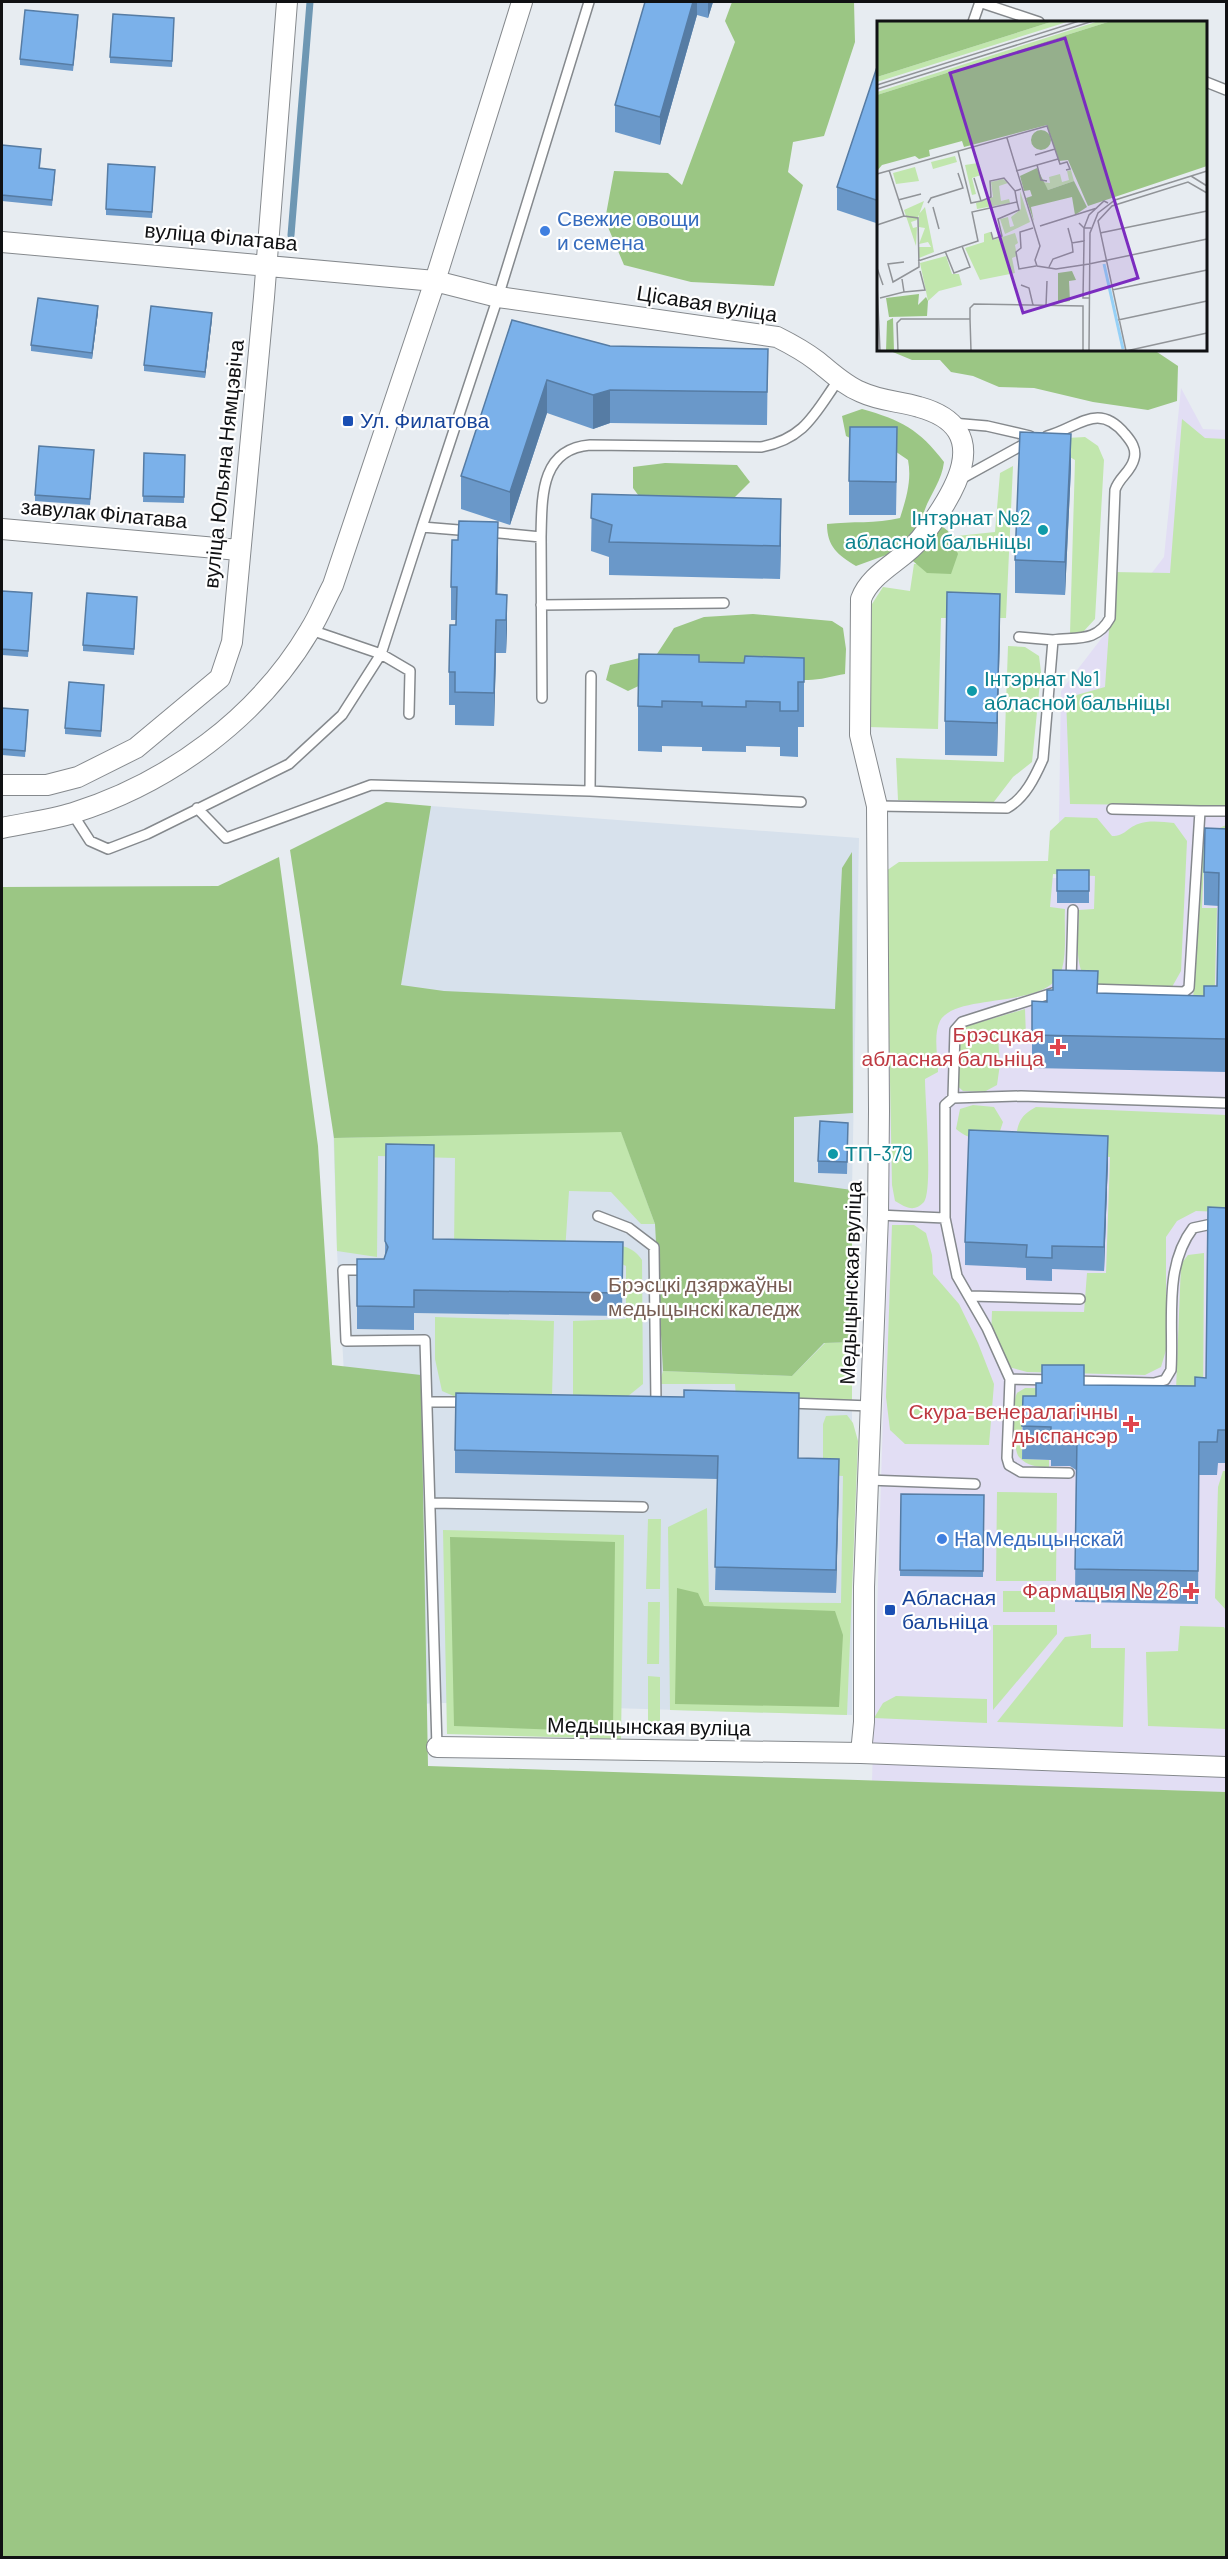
<svg xmlns="http://www.w3.org/2000/svg" width="1228" height="2559" viewBox="0 0 1228 2559" font-family="Barlow,sans-serif">
<style>
.built{fill:#d7e1ec}
.medical{fill:#e2def4}
.green{fill:#c1e6ad}
.forest{fill:#9bc684}
.lines{fill:none;stroke-linecap:round;stroke-linejoin:round}
.stream{stroke:#6e97b3;stroke-width:7}
.service-casing{stroke:#85898d;stroke-width:12}
.minor-casing{stroke:#85898d;stroke-width:22}
.service{stroke:#fff;stroke-width:9}
.minor{stroke:#fff;stroke-width:20}
.wall{fill:#6a98c9}
.shaded-wall{fill:#567ca4}
.building{fill:#7bb1ea;stroke:#567ca4;stroke-width:1.5}
.shop-dot{fill:#3f7fe0;stroke:#fff;stroke-width:2}
.transit-dot{fill:#1a4fb4;stroke:#fff;stroke-width:2}
.culture-dot{fill:#0f9aa8;stroke:#fff;stroke-width:2}
.health-dot{fill:#e0444e;stroke:#fff;stroke-width:2}
.education-dot{fill:#8d6e63;stroke:#fff;stroke-width:2}
.labels{text-anchor:middle;stroke-width:4.5;stroke-linejoin:round;paint-order:stroke}
.shop-label{font-size:21px;fill:#366cbe;stroke:#fff;text-anchor:start}
.street-label{font-size:21px;fill:#101113;stroke:#fff}
.transit-label{font-size:21px;fill:#164399;stroke:#fff;text-anchor:start}
.culture-label{font-size:21px;fill:#0d838f;stroke:#fff;text-anchor:start}
.health-label{font-size:21px;fill:#be3a42;stroke:#fff;text-anchor:end}
.education-label{font-size:21px;fill:#785e54;stroke:#fff;text-anchor:start}
.inset-river{fill:none;stroke:#96d1f7;stroke-width:3}
.inset-road{fill:none;stroke:#919498;stroke-width:1.5}
.view{fill:#7b2cbf;fill-opacity:0.15;stroke:#7b2cbf;stroke-width:3}
.inset-edge{fill:none;stroke:#101113;stroke-width:3}
</style>
<rect width="100%" height="100%" fill="#e7ecf1"/>
<path class="built" d="M431,806L859,838L852,1190V1715L443,1703L363,1706L337,1251L326,896Z"/>
<path class="medical" d="M1181,388L1203,429L1226,430V1792L872,1781L889,1215L888,879L1058,878L1061,691L1164,557Z"/>
<path class="green" d="M1182,419L1205,438L1226,439V806L1070,804L1066,698L1105,687L1113,572L1170,573Z
M1085,437L1098,446L1104,460L1095,619L1083,632L1070,634L1075,460L1063,453L1067,438Z
M1013,466L1006,618H941L938,729L868,727L872,604L883,587L910,591L914,564L948,565L947,537L995,532L1000,473Z
M1008,646L1025,647L1039,656L1041,672L1032,762L1013,777L993,803L898,800L896,758L1004,762Z
M1065,817L1097,818L1112,836C1125,836 1127,828 1138,824C1150,820 1162,822 1174,823L1187,841L1181,971L1172,987L1095,989C1071,973 1079,937 1079,910L1094,909L1095,876L1053,874L1050,907L1065,909C1064,927 1067,951 1062,969C1050,1011 956,991 940,1021C933,1035 938,1057 938,1072L925,1079C925,1099 933,1190 924,1202C914,1213 905,1207 895,1201L892,1185L886,871L899,862L1048,861L1050,831Z
M1226,825V860H1204L1202,908H1217L1214,1017L1193,1004L1199,856C1204,840 1211,831 1226,825Z
M1025,1009L1026,1037L998,1038L1000,1064L997,1085L984,1092L963,1091L953,1082L950,1060L960,1028Z
M973,1105L994,1107L1003,1122L999,1134C983,1140 970,1141 956,1129L960,1109Z
M1036,1107L1226,1115V1212L1196,1211L1177,1221L1166,1237V1350L1161,1367L1145,1375L1027,1372L1009,1367L991,1338L992,1311L1084,1312L1087,1273H1106L1110,1157L1027,1153L1016,1138C1018,1122 1021,1115 1036,1107Z
M621,1131L655,1224H641L611,1192L569,1191L565,1252L454,1250L455,1158L378,1156L377,1257L337,1251L334,1138Z
M892,1225H914L926,1233L932,1255L933,1274L959,1304L978,1343L994,1384L989,1445L905,1444L890,1430L886,1397Z
M580,1244C602,1245 629,1239 642,1260L643,1384L627,1397H573V1321L626,1319V1266Z
M1204,1253L1203,1407L1022,1426V1459L1049,1460V1468C1038,1467 1027,1466 1019,1457C1013,1451 1012,1401 1017,1393C1018,1392 1024,1389 1025,1388L1176,1390L1181,1264L1188,1255Z
M435,1317L554,1321L552,1396L456,1397L442,1391L435,1359Z
M852,1342V1406L736,1397L735,1384H659L663,1371L792,1376L825,1343Z
M847,1415L853,1423L858,1441L847,1715L670,1710L668,1527L707,1508L709,1602L841,1603L843,1476L823,1475V1424L826,1416Z
M1223,1471H1226V1610L1215,1598L1218,1487Z
M997,1492L1057,1493L1056,1581H996Z
M648,1519H661L660,1589H646Z
M443,1530L624,1535L621,1739L447,1734Z
M1003,1591H1055V1612H1003Z
M648,1602H660L659,1664H647Z
M993,1625H1057V1634L993,1710Z
M1180,1626L1224,1627L1226,1631V1729L1148,1726L1146,1652L1178,1651Z
M1091,1634V1648H1125L1123,1727L997,1722L1065,1637Z
M648,1676L660,1677V1735H648Z
M896,1696L987,1699V1723L874,1718L883,1703Z"/>
<path class="forest" d="M732,2H854L855,42L824,136L793,142L788,172L803,185L774,286L691,282L624,265L605,220L614,171L668,173L682,185L735,42L725,21Z
M888,350H1154L1178,366L1177,401L1148,410L1093,402L1034,388L999,387L973,376L951,372L940,360H912Z
M862,409C901,420 919,429 944,462C942,481 930,494 924,512L948,531L958,554L951,574L927,573L900,550L856,566C838,555 827,547 827,524C852,521 876,524 900,518C906,499 912,480 908,460L889,447L864,445L846,436L842,416Z
M665,463L737,465L750,482L732,500L644,503L633,488V467Z
M753,614L832,621L843,628L846,649L845,674C833,676 820,680 808,680C746,681 686,662 628,691L606,680L610,665L657,654L674,628L704,617Z
M386,802L431,806L401,985L444,991L835,1009L842,868L852,852L853,1113L794,1117V1182L852,1190V1342L824,1343L792,1376L663,1371L655,1224L621,1132L334,1138L290,850Z
M279,857L318,1146L332,1365L421,1375L428,1766L1226,1792V2557H2V887L218,886Z
M450,1537L615,1542L613,1732L454,1726Z
M677,1588L698,1593L704,1606L835,1611L843,1635L839,1707L675,1704Z"/>
<g class="lines">
<path class="stream" d="M291,235L310,2"/>
<defs>
<path id="service" d="M979,2L1039,22
M973,22L980,2
M1206,82L1226,90
M952,423L987,426L1030,436
M959,480L1028,442
M471,531L422,527L498,297L589,2
M488,532L541,537L542,698
M541,537C542,497 540,449 590,445L761,447C805,439 815,413 839,379
M541,605L724,603
M311,630L381,654L422,527
M1019,637L1053,640
M590,791L591,676
M877,806L1007,808C1025,798 1035,777 1043,759L1053,640C1078,637 1097,642 1110,618L1115,490C1119,477 1131,472 1134,459C1137,449 1131,441 1125,434C1098,401 1078,428 1047,436
M197,808L226,838L371,785L590,791L801,802
M1112,809L1200,811
M72,813L90,841L108,849L147,834L289,764L342,715L381,654L410,671L409,714
M1071,983L1073,910
M1088,989L1184,992L1189,988L1200,811H1226
M953,1098L955,1030L962,1022L1059,991
M878,1215L945,1218L957,1276L987,1328L1010,1379L1054,1380
M598,1216L629,1228L654,1247L656,1402
M945,1218V1105L953,1098L1021,1096L1226,1103
M367,1270H343L346,1341L425,1340L437,1747
M970,1296L1080,1299
M1010,1379L1007,1458L1009,1465L1021,1472L1069,1473
M1074,1381L1154,1383L1165,1380L1171,1370C1174,1323 1163,1267 1193,1228L1226,1221
M428,1402H466
M789,1403L871,1406
M868,1480L975,1484
M432,1503L643,1507"/>
<path id="minor" d="M2,242L435,281L498,297L777,337C791,344 804,351 817,361C831,372 844,385 861,392C880,401 899,401 919,407C999,429 952,497 921,538C903,561 871,572 861,599L860,735L877,806L879,1111L878,1215L864,1587V1722L861,1753
M2,529L239,550
M2,785H47L78,777L136,748L220,678L232,642L264,297L287,2
M2,828C25,823 50,820 73,813C169,783 258,718 310,630C319,616 325,600 333,585L435,281L522,2
M437,1747L861,1753L1226,1767"/>
</defs>
<use href="#service" class="service-casing"/>
<use href="#minor" class="minor-casing"/>
<use href="#service" class="service"/>
<use href="#minor" class="minor"/>
</g>
<path class="wall" d="M645,2H713L708,18L697,15L660,145L615,132V105Z
M174,18L172,67L110,63V57Z
M78,21L73,71L20,65V59Z
M879,61V224L837,210V187Z
M2,145L41,155L40,168L55,176L52,206L2,201Z
M155,167L152,218L106,215V209Z
M98,312L92,359L31,351V345Z
M212,319L205,378L144,371V365Z
M512,320L610,346L768,349L767,425L610,423L593,429L547,413L510,525L461,509V476Z
M94,450L90,505L35,501V495Z
M144,453L185,455L184,503L143,502Z
M897,460L896,515H849V481Z
M1071,467L1065,595L1015,593V560Z
M592,494L781,532L780,579L609,575V557L591,551Z
M498,555L497,594L507,595V628L506,653H496L494,726L455,725V705H449V672L456,620H451V587Z
M2,591L32,593L28,657L2,655Z
M137,597L134,655L83,651V645Z
M1000,627L997,756L945,755V721Z
M804,658V727H798V757L780,756V747L746,746V752L702,751V747L662,746V752L638,751V706L744,663Z
M104,691L101,737L65,734V728Z
M2,708L28,716L25,757L2,755Z
M1227,829V1072L1032,1068V1035L1047,1002L1098,993L1204,996L1217,986L1219,906L1204,905V872Z
M1057,870H1089V903H1057Z
M848,1135L847,1174L818,1173V1161Z
M386,1144L433,1239L623,1242L622,1316L414,1313V1330L357,1329V1259H384L385,1258Z
M1108,1159L1104,1271L1052,1269V1281L1026,1280V1268L965,1265V1242Z
M1227,1208V1463H1218L1217,1475H1199L1198,1604L1075,1602L1076,1470L1070,1466H1051V1460L1022,1459L1023,1396H1036L1084,1385L1195,1386L1206,1378Z
M799,1416L798,1458L839,1482L836,1593L715,1590L718,1479L455,1473V1450Z
M901,1494L984,1495L983,1577L900,1576Z"/>
<path class="shaded-wall" d="M693,2H697V15L660,145V117Z
M708,2H713L708,18Z
M98,306V312L92,359V353Z
M212,313V319L205,378V372Z
M547,380V413L510,525V492Z
M610,390V423L593,429V395Z
M1071,434V467L1065,595V562Z
M781,499V532L780,579V546Z
M498,522V555L497,620L496,594Z
M1000,594V627L997,756V723Z
M507,595V628L506,653V620Z
M496,620V653L494,726V693Z
M1108,1136V1159L1104,1271V1247Z
M839,1459V1482L836,1593V1570Z"/>
<path class="building" d="M645,2H693L660,117L615,105Z
M25,10L78,15L73,65L20,59Z
M113,14L174,18L172,61L110,57Z
M879,61V201L837,187Z
M2,145L41,149L39,168L55,170L52,200L2,195Z
M108,164L155,167L152,212L106,209Z
M38,298L98,306L92,353L31,345Z
M151,306L212,313L205,372L144,365Z
M512,320L610,346L768,349L767,392L610,390L593,395L547,380L510,492L461,476Z
M850,427H897L896,482L849,481Z
M1020,432L1071,434L1065,562L1015,560Z
M39,446L94,450L90,499L35,495Z
M144,453L185,455L184,497L143,496Z
M592,494L781,499L780,546L609,542L612,525L591,518Z
M459,521L498,522L496,594L507,595L506,620H496L494,693L455,692V672H449L450,625H456L457,587H451L452,540H458Z
M2,591L32,593L28,651L2,649Z
M947,592L1000,594L997,723L945,721Z
M87,593L137,597L134,649L83,645Z
M639,654L699,655V662L744,663L745,656L804,658V682H798V711H780V702L746,701V707L702,706V702L662,701V707L638,706Z
M69,682L104,685L101,731L65,728Z
M2,708L28,710L25,751L2,749Z
M1205,828L1227,829V1039L1032,1035V1001L1047,1002V990H1053V970L1098,971L1097,993L1204,996V986H1217L1219,873L1204,872Z
M1057,870H1089V891H1057Z
M820,1121L848,1123L847,1162L818,1161Z
M969,1130L1108,1136L1104,1247L1052,1246V1258L1026,1257L1027,1245L965,1242Z
M386,1144L434,1145L433,1239L623,1242L622,1293L414,1290V1307L357,1306V1259H384L388,1247L385,1241Z
M1208,1207L1227,1208V1430H1218L1217,1442H1199L1198,1571L1075,1569L1077,1438L1070,1433H1051V1427L1022,1426L1023,1396H1036V1383H1042V1365H1084V1385L1195,1386V1377L1206,1378Z
M684,1390L799,1393L798,1458L839,1459L836,1570L715,1567L718,1456L455,1450L456,1393L684,1397Z
M901,1494L984,1495L983,1571L900,1570Z"/>
<g class="shop-dot">
<circle cx="545" cy="231" r="6"/>
<circle cx="942" cy="1539" r="6"/>
</g>
<g class="transit-dot">
<rect x="342" y="415" width="12" height="12" rx="3"/>
<rect x="884" y="1604" width="12" height="12" rx="3"/>
</g>
<g class="culture-dot">
<circle cx="1043" cy="530" r="6"/>
<circle cx="972" cy="691" r="6"/>
<circle cx="833" cy="1154" r="6"/>
</g>
<g class="health-dot">
<path d="M1055 1038h6v6h6v6h-6v6h-6v-6h-6v-6h6z"/>
<path d="M1128 1415h6v6h6v6h-6v6h-6v-6h-6v-6h6z"/>
<path d="M1188 1582h6v6h6v6h-6v6h-6v-6h-6v-6h6z"/>
</g>
<circle class="education-dot" cx="596" cy="1297" r="6"/>
<g class="labels">
<g class="shop-label">
<text x="557" y="226">Свежие овощи<tspan x="557" dy="24">и семена</tspan></text>
<text x="954" y="1546">На Медыцынскай</text>
</g>
<g class="street-label">
<text transform="translate(221 237) rotate(5)" y="7">вуліца Філатава</text>
<text transform="translate(707 304) rotate(9)" y="7">Цісавая вуліца</text>
<text transform="translate(224 464) rotate(-84)" y="7">вуліца Юльяна Нямцэвіча</text>
<text transform="translate(104 514) rotate(5)" y="7">завулак Філатава</text>
<text transform="translate(851 1283) rotate(-88)" y="7">Медыцынская вуліца</text>
<text transform="translate(649 1727) rotate(1)" y="7">Медыцынская вуліца</text>
</g>
<g class="transit-label">
<text x="360" y="428">Ул. Филатова</text>
<text x="902" y="1605">Абласная<tspan x="902" dy="24">бальніца</tspan></text>
</g>
<g class="culture-label">
<text x="1031" y="525" text-anchor="end">Інтэрнат №2<tspan x="1031" dy="24">абласной бальніцы</tspan></text>
<text x="984" y="686">Інтэрнат №1<tspan x="984" dy="24">абласной бальніцы</tspan></text>
<text x="845" y="1161">ТП-379</text>
</g>
<g class="health-label">
<text x="1044" y="1042">Брэсцкая<tspan x="1044" dy="24">абласная бальніца</tspan></text>
<text x="1118" y="1419">Скура-венералагічны<tspan x="1118" dy="24">дыспансэр</tspan></text>
<text x="1179" y="1598">Фармацыя № 26</text>
</g>
<g class="education-label">
<text x="608" y="1292">Брэсцкі дзяржаўны<tspan x="608" dy="24">медыцынскі каледж</tspan></text>
</g>
</g>
<g transform="translate(877 21)">
<rect width="330" height="330" fill="#e7ecf1"/>
<path d="M177,0H193L0,61V56ZM222,0H234L0,74V71ZM78,135L80,141L56,148L54,141ZM101,142L104,154L95,157L99,173L95,174L88,144ZM38,146L42,160L19,163L16,152ZM194,149L197,160L171,169L165,161L173,162L172,156L183,153L185,161L192,159L190,150ZM126,158L131,162L122,165L124,180L132,178L133,182L100,188L99,182L116,176L114,161ZM143,170L153,201L128,213L123,198L131,196L133,206L137,205L134,196L144,188ZM47,180L40,199L34,201L36,207L40,206L39,225L27,189ZM48,186L57,231L42,237L41,226H54L51,221L42,223L48,207L42,206V193ZM113,211L116,219L138,212L141,222L138,224L140,235L135,237L138,252L103,259L88,227L107,221V213ZM69,235L75,253H82L85,264L62,270L51,280L43,242Z" fill="#c1e6ad"/>
<path d="M0,0H177L0,56ZM234,0H330V145L211,185L191,139L182,140L170,104L87,126L85,120L52,129L53,135L42,138L38,135L5,144L0,150V74ZM154 119a10 10 0 1 1 20 0a10 10 0 1 1-20 0ZM160,147L171,169L197,160L210,186L198,194L195,176L154,186L157,201L149,177L155,175L153,169L147,170L143,155ZM195,250L199,259L192,260L193,280L181,282V252ZM42,273L41,284L49,276L51,280L50,295L12,296L9,277ZM16,297L17,330H9L10,300Z" fill="#9bc684"/>
<path class="inset-river" d="M227,243L246,328"/>
<path class="inset-road" d="M0,64L202,0M0,68L216,0M130,117L163,225L158,239L160,245L179,248L212,243L330,218M81,130L94,182L104,180L97,157M158,134L178,128M160,144L164,159L170,160M12,149L27,195L41,197L42,246L16,261L11,243L27,241M139,150L181,138M0,153L170,105L183,143L190,141L193,148L189,149M314,155L330,165M21,179L44,173M104,180L114,176L113,160L127,157L138,170L144,168M51,182L54,177L86,167L81,152M56,186L62,208M202,202L207,207L212,194L227,180L231,182M0,204L27,195M163,205L220,187M156,207L143,211L144,227L139,231L142,248L159,245M191,207L195,222L207,220L206,277H212M114,211L116,218L125,215L121,198L142,189L140,181M223,212L330,190M207,220V207H214M68,230L77,252L93,246L85,225M41,240L101,220L95,191L140,181L138,170M172,246L176,238L196,231L195,222M0,247L6,264M0,262L3,330M144,264L152,267L156,284M235,269L330,249M27,271L48,269L43,250M3,277L27,271L25,258M169,285L170,260M93,298L94,330M241,299L330,280M21,330L20,302L24,298H93V287L97,283L206,285V330M212,330L213,212L221,192L238,179L330,150M249,330L221,200L235,185L311,161L330,172M249,330L330,312"/>
<path class="view" d="M188,17L261,257L146,292L73,52Z"/>
<rect width="330" height="330" class="inset-edge"/>
</g>
<rect width="1228" height="2559" fill="none" stroke="#101113" stroke-width="6"/>
</svg>
